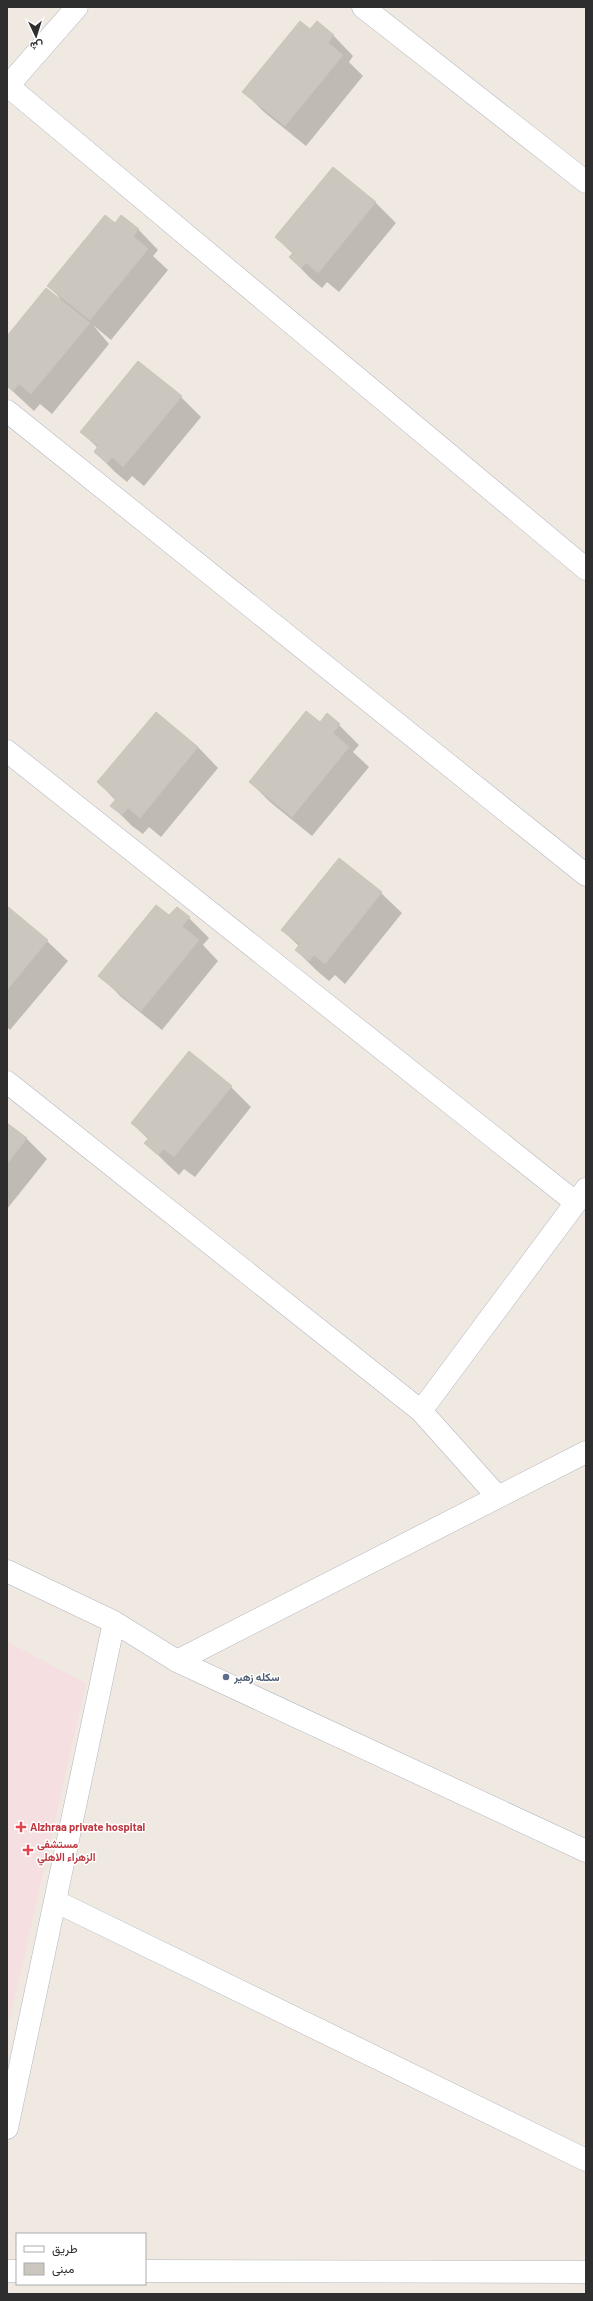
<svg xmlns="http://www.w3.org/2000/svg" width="593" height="2301" viewBox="0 0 593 2301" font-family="Barlow,Vazirmatn,sans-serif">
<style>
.medical{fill:#f5dfe0}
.shadow{fill:#0003}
.building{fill:#cbc7bf;stroke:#cbc5ba}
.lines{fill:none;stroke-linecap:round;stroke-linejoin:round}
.minor-casing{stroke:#b4b7c1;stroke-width:23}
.tertiary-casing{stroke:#b4b7c1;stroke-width:23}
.minor{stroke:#fff;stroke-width:22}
.tertiary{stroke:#fff;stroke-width:22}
.service-dot{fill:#5c6f8a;stroke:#fff;stroke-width:1.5}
.health-dot{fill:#e0444e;stroke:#fff;stroke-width:1.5}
.labels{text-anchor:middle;stroke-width:3;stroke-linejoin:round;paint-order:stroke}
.service-label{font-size:11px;font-weight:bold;fill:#4e5e75;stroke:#fff;text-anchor:start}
.health-label{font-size:11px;font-weight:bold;fill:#be3a42;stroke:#fff;text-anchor:start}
</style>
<rect width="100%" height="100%" fill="#efe9e1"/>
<path class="medical" d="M7,1642L86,1683L10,2019L7,2017Z"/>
<path class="shadow" d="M310,30L333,35L353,56L349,62L363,76L306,146L264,112L244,92Z
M333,168L376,203L396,223L339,292L327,282L322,288L310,278L290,257L293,254L276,237Z
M115,224L138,229L158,250L153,256L168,270L111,340L93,325L109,344L52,414L40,404L34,411L7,386V338L65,304L49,286Z
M181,397L201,417L144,486L132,476L127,482L115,472L95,452L98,448L81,432Z
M156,713L198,747L218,768L161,837L149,827L143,834L132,826L112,806L116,801L98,782Z
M320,724L339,725L359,745L353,752L369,767L312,836L270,802L250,782Z
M339,859L381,893L402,913L345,984L335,975L329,981L316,970L296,950L299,946L282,930Z
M7,907L47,941L68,961L10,1030L7,1027Z
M170,917L189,918L209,938L203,945L218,961L162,1030L120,996L100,975Z
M231,1087L251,1107L195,1177L184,1169L179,1175L166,1163L146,1143L149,1140L132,1123Z
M7,1124L27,1139L47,1159L7,1209Z"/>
<path class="building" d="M300,21L310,29L317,21L334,35L328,43L343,55L285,126L242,92Z
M333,167L376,202L318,273L306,263L301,268L289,257L293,253L275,237Z
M105,215L115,223L121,215L139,229L133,236L148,249L90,320L47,286Z
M46,288L90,323L31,394L19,384L13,391L7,386V336Z
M138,361L182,396L123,467L112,457L107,463L94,452L98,446L80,432Z
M306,711L320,722L327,713L340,724L333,733L349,747L292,817L249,782Z
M156,712L198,747L140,818L128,808L122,815L110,806L116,799L97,782Z
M339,858L382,892L325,964L314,955L309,961L295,950L300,944L281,930Z
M156,905L169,915L177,907L190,917L182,926L199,940L141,1011L98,976Z
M7,906L48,940L7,990Z
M189,1051L232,1086L174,1157L164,1149L158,1155L144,1143L149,1138L131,1123Z
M7,1123L27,1138L7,1164Z"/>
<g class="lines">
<defs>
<path id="minor" d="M363,7L586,182
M8,86L586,569
M7,87L77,7
M7,411L586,875
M7,751L575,1202
M7,1082L421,1411L497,1496
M421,1411L586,1189
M7,1571L114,1622L177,1661
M55,1901L586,2160
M7,2128L114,1622
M7,2271H17
M145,2271L586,2272"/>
<path id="tertiary" d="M177,1661L586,1452
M177,1661L586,1851"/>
</defs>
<use href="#minor" class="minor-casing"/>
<use href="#tertiary" class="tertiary-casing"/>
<use href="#minor" class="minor"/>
<use href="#tertiary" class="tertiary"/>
</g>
<circle class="service-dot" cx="226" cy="1677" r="4"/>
<g class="health-dot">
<path d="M19 1821h4v4h4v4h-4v4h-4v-4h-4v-4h4z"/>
<path d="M26 1844h4v4h4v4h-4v4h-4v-4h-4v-4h4z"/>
</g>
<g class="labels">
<g class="service-label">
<text x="234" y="1681">سكله زهير</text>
</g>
<g class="health-label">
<text x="30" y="1831">Alzhraa private hospital</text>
<text x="37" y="1848">مستشفى<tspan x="37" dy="13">الزهراء الاهلي</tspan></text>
</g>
</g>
<rect width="593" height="2301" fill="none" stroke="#2e2e2e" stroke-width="16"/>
<rect x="16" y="2233" width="130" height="52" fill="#ffffff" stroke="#ababab"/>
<rect x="24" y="2246" width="20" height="6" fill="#ffffff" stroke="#ababab"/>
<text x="52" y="2253" font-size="12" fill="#2e2e2e">طريق</text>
<rect x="24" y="2263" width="20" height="12" fill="#cbc7bf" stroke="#ababab"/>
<text x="52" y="2273" font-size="12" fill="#2e2e2e">مبنى</text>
<g transform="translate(36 36) rotate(176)" stroke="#ffffff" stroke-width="3" paint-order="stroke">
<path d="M0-3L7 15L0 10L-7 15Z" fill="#2e2e2e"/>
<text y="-6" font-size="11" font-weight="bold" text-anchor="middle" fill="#2e2e2e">ش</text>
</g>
</svg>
